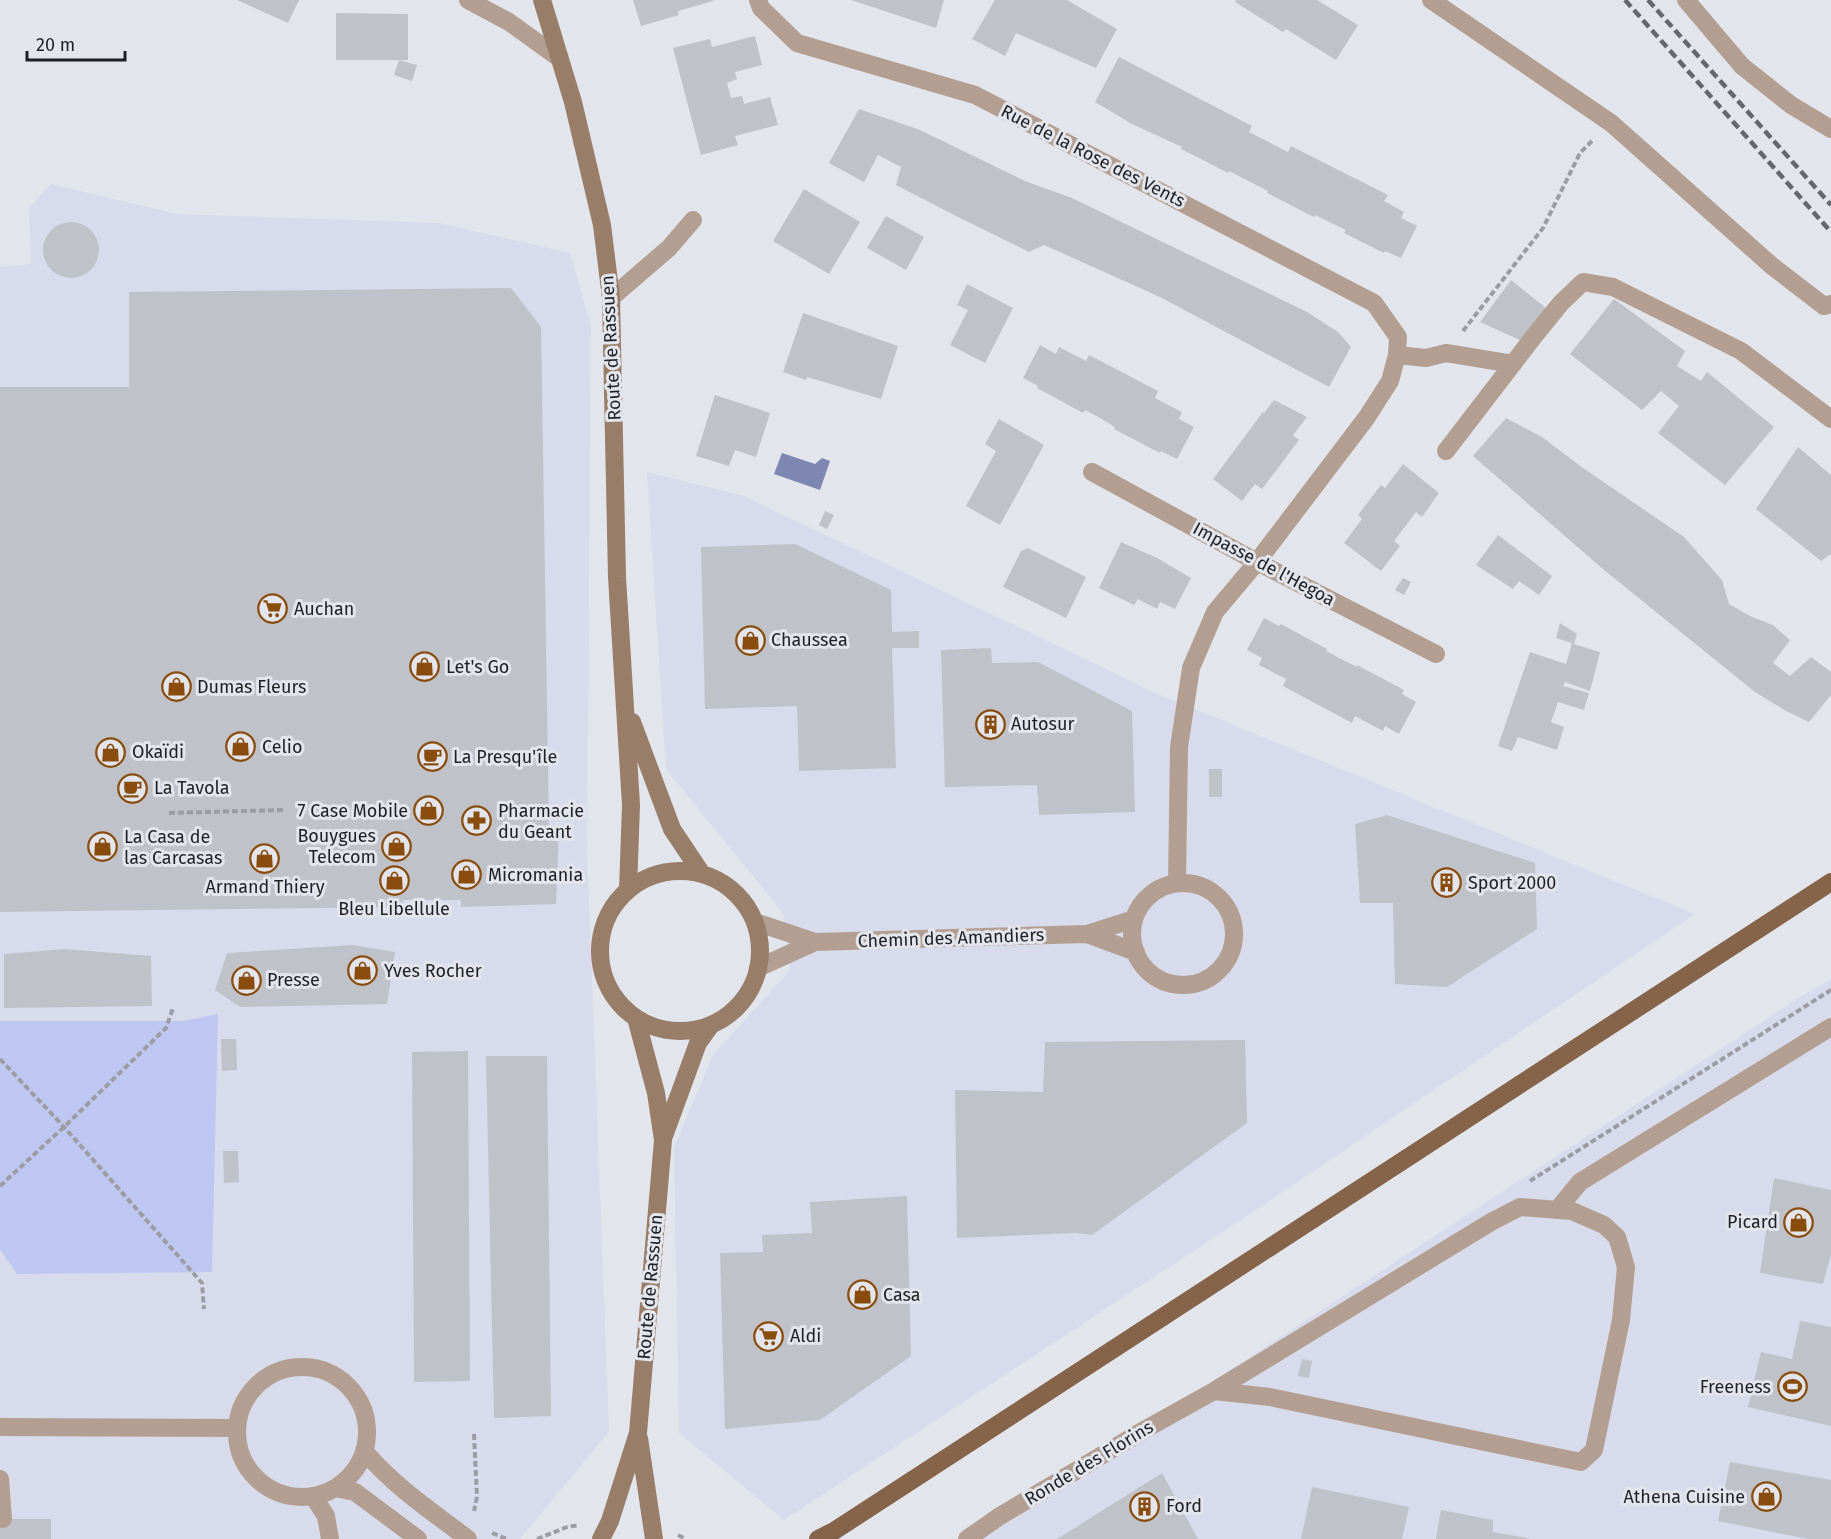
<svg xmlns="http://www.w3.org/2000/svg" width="1831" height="1539" viewBox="0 0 1831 1539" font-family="'Fira Sans',sans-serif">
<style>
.built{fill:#d8dbeb}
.green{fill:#bec7f1}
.water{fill:#7e86b2}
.building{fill:#c0c2ca}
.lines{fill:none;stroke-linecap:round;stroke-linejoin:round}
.path{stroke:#9c9da4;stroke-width:4;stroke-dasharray:6 3;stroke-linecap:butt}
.lane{stroke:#b29f91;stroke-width:18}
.street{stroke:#b29f91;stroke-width:18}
.secondary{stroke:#987d68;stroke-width:18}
.primary{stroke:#85644a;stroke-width:18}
.rail{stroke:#66676c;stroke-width:4.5;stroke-dasharray:9 4.5;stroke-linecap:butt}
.labels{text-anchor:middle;stroke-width:6;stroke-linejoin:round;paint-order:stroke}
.street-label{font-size:18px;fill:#1f2023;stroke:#e3e5ed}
.poi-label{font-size:18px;fill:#1f2023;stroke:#e3e5ed;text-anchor:start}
</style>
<rect width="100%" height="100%" fill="#e3e5ed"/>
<path class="built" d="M51,184L177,214L439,223L570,253L591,326L587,848L609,1432L520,1539H0V267L31,264L29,208Z
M647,472L744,496L1158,694L1695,914L1250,1214L784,1520L679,1433L674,1147L713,1055L790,970L783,913L666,769Z
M1831,979V1539H972L1800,997Z"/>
<path class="green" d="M218,1014L212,1272L17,1274L0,1249V1021H183Z"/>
<path class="water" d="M782,453L815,464L822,458L830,461L820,490L774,474Z"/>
<path class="building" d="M237,0H299L288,23Z
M633,0H713V1L678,11L679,15L641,26Z
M851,0H944L936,28Z
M995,0H1067L1117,29L1096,68L1016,33L1005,56L972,39Z
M1236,0H1317L1358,25L1336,60L1286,29L1283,32L1235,2Z
M336,13L408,14V60H399L417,65L412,81L394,75L399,60H336Z
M755,36L762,65L735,72L737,79L727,83L731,98L742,96L744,104L770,97L778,125L735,136L738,145L701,155L673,48L710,39L712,47Z
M1119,57L1252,126L1249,132L1288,152L1291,146L1388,195L1384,201L1404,212L1401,218L1417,226L1401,258L1385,251L1384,253L1344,233L1346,230L1315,215L1314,217L1267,193L1268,191L1229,171L1228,173L1201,159L1181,149L1182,147L1132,124L1095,102Z
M859,109L920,130L1025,181L1072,198L1307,312L1338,332L1351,347L1329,387L1160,297L1044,245L1029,252L960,218L896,185L901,167L878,155L864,182L829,163Z
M804,189L860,222L829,274L773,241Z
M886,216L924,237L906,270L867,248Z
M43 250a28 28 0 1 1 56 0a28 28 0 1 1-56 0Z
M1511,280L1546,308L1522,341L1480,322Z
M967,284L1013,308L985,363L950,345L968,310L957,305Z
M511,288L541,327L549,830H559L556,904L461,907V900H403V907L0,912V387H129V292Z
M1614,299L1685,351L1677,366L1701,381L1707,372L1774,427L1725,485L1658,433L1679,406L1661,391L1642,410L1570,354Z
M803,313L898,346L881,399L807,377L806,380L783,372Z
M1040,345L1056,354L1059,347L1086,361L1089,355L1158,391L1155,398L1182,412L1179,419L1194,427L1177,459L1161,451L1160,453L1114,429L1115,427L1100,418L1085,410L1083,413L1037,388L1038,386L1023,378Z
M715,395L770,413L756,457L735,450L729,466L696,456Z
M1274,400L1307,417L1293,435L1299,440L1262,489L1255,484L1242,501L1213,479L1263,412L1264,413Z
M1506,418L1542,437L1583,468L1684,537L1722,580L1729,604L1750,616L1773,625L1790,640L1773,663L1790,676L1811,657L1831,672V695L1809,722L1786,711L1755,692L1604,570L1473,456Z
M999,419L1044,445L1000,525L966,506L996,451L985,444Z
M1798,447L1831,475V554L1821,561L1756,509Z
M1403,464L1439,493L1422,517L1416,512L1394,541L1400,546L1381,571L1344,543L1362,519L1358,515L1381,485L1385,488Z
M825,511L834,515L827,529L819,525Z
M1498,535L1552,576L1539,595L1519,581L1513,589L1476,565Z
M1121,542L1157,558L1191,578L1175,609L1160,602L1157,609L1138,599L1134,605L1099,588Z
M795,544L891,590L892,632L919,631V648H892L896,768L799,771L797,706L705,709L701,547Z
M1028,548L1086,577L1066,618L1003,587L1021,551Z
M1403,578L1411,582L1404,595L1395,590Z
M1264,618L1279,626L1281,624L1327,649L1326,651L1341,659L1357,667V665L1404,690L1402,694L1416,702L1399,734L1385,726L1383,731L1355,716L1352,723L1283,686L1286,679L1259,665L1262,658L1247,650Z
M1560,623L1577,634L1574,644L1600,652L1590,691L1565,682L1563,686L1589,693L1584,710L1558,702L1551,722L1564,727L1557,750L1518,737L1512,751L1498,746L1530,652L1566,664L1572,643L1556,638Z
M991,648L992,663L1038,662L1132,711L1135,812L1039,815L1037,785L945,787L941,650Z
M1209,769H1222V797H1209Z
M1387,815L1535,863L1537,929L1447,987L1395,984L1393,903H1360L1355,824Z
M353,945L395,952L387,1004L240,1007L215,990L227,953Z
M65,949L151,956L152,1006L4,1008V954Z
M221,1039H236L237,1070L222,1071Z
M1245,1040L1247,1123L1092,1235L1076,1233L957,1238L955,1090L1043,1092L1045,1042Z
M468,1051L470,1381L414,1382L412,1052Z
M486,1056H547L551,1416L494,1418Z
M223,1151H238L239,1182L224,1183Z
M1774,1178L1831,1190V1254L1823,1284L1760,1273Z
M907,1196L911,1356L820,1420L725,1429L720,1253L763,1252L762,1235L812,1233L810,1202Z
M1800,1321L1831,1327V1426L1748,1407L1761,1352L1792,1359Z
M1302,1359L1312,1361L1309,1378L1298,1376Z
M1730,1462L1831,1480V1539H1808L1718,1521Z
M1162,1473L1198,1539H1057Z
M1312,1487L1409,1507L1402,1539H1301Z
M1441,1510L1493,1520V1532L1531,1539H1436Z
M0,1519H51V1539H0Z"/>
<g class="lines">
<path class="path" d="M1463,331L1543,228L1580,153L1593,140
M169,813L283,810
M0,1059L64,1127L202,1283L204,1309
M1530,1181L1831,990
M0,1186L64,1127L166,1028L173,1008
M474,1434L477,1497L474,1511
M492,1533L507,1539
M678,1535L686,1539
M537,1539L567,1527L579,1525"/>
<path class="lane" d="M611,298L669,248L693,220
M1557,1210L1580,1182L1831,1027
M0,1479L3,1519"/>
<path class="street" d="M468,0L509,22L559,58
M758,0L761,8L797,43L975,95L1374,303L1398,337L1397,355L1390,381L1367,417L1257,562L1215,612L1191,668L1179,747L1177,883
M1431,0L1611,123L1772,266L1824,306L1831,304
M1686,0L1742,66L1791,105L1831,129
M1397,355L1426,358L1446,353L1513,364
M1446,451L1535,335L1561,303L1583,282L1613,287L1741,351L1831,419
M1092,472L1257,562L1436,654
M1132 934a51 51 0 1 1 102 0a51 51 0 1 1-102 0Z
M1134,919L1087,934L1136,952
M755,922L815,942L758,968
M815,942L1087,934
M237 1432a65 65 0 1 1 130 0a65 65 0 1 1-130 0Z
M0,1427L237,1428
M364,1451C396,1488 430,1510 468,1539
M335,1488L355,1492L418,1539
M313,1496L326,1516L330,1539
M967,1539L1000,1516L1144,1430L1214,1391L1491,1222L1520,1207L1572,1211L1604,1225L1617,1237L1626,1267L1621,1320L1594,1450L1581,1462L1270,1397L1214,1391"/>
<path class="secondary" d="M542,0L573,102L602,225L611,298L617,577L631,805L628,890
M632,722L672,829L702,874
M600 951a80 80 0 1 1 160 0a80 80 0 1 1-160 0Z
M664,1136L698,1043L711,1025
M639,1438L654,1539
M601,1539L610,1521L638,1433L663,1140L656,1093L636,1018"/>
<path class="primary" d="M818,1539L834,1531L1831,882"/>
<path class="rail" d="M1625,0L1831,232
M1648,0L1831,205"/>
</g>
<defs>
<symbol id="supermarket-ring" viewBox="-11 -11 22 22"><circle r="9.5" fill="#e3e5ed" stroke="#894c0d" stroke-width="1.5"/><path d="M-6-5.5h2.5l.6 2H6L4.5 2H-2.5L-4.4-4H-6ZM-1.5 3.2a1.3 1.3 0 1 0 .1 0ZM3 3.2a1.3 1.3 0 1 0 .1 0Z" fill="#894c0d"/></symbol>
<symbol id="shop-ring" viewBox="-11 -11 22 22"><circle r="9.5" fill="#e3e5ed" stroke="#894c0d" stroke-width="1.5"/><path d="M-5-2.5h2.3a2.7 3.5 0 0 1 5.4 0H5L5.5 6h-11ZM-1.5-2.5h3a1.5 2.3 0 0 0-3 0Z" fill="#894c0d"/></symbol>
<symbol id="building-ring" viewBox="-11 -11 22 22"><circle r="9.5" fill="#e3e5ed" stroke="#894c0d" stroke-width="1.5"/><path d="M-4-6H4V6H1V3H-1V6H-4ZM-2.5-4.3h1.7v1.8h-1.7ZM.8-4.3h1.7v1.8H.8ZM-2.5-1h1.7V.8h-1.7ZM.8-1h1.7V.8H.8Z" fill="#894c0d"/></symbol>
<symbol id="cafe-ring" viewBox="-11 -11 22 22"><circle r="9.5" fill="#e3e5ed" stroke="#894c0d" stroke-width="1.5"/><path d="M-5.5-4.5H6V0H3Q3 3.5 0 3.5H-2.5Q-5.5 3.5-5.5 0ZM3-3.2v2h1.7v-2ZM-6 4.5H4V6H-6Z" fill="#894c0d"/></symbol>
<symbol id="pharmacy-ring" viewBox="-11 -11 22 22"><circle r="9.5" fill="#e3e5ed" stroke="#894c0d" stroke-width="1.5"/><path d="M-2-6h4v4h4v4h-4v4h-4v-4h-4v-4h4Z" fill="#894c0d"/></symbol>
<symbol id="stadium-ring" viewBox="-11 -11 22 22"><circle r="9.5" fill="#e3e5ed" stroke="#894c0d" stroke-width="1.5"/><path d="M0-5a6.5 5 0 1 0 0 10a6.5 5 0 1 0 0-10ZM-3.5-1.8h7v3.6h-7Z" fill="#894c0d"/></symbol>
</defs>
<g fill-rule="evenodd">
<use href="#supermarket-ring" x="256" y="592" width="33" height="33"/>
<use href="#shop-ring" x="734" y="624" width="33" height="33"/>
<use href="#shop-ring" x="408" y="650" width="33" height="33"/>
<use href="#shop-ring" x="160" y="670" width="33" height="33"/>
<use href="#building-ring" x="974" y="708" width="33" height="33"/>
<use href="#shop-ring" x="224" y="730" width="33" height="33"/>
<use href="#shop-ring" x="94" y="736" width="33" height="33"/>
<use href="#cafe-ring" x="416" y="740" width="33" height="33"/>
<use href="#cafe-ring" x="116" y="772" width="33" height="33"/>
<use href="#shop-ring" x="412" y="794" width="33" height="33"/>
<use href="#pharmacy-ring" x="460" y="804" width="33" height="33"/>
<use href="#shop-ring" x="380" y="830" width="33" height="33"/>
<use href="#shop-ring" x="86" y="830" width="33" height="33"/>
<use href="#shop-ring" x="248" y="842" width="33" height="33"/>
<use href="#shop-ring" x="450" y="858" width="33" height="33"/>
<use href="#shop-ring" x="378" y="864" width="33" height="33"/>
<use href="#building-ring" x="1430" y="866" width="33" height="33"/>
<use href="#shop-ring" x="346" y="954" width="33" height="33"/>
<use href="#shop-ring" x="230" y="964" width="33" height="33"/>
<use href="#shop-ring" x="1782" y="1206" width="33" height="33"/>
<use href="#shop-ring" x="846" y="1278" width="33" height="33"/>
<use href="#supermarket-ring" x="752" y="1320" width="33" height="33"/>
<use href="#stadium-ring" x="1776" y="1370" width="33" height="33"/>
<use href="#shop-ring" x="1750" y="1480" width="33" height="33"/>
<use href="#building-ring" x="1128" y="1490" width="33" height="33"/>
</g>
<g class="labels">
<g class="street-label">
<text transform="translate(1093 156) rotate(27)" y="6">Rue de la Rose des Vents</text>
<text transform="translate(611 348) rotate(-93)" y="6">Route de Rassuen</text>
<text transform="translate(1264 564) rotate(28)" y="6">Impasse de l'Hegoa</text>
<text transform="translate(951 938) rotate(-2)" y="6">Chemin des Amandiers</text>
<text transform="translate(650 1287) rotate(-85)" y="6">Route de Rassuen</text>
<text transform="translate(1089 1463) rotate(-31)" y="6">Ronde des Florins</text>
</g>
<g class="poi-label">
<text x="294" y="615">Auchan</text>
<text x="771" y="646">Chaussea</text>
<text x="446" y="673">Let's Go</text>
<text x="197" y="693">Dumas Fleurs</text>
<text x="1011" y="730">Autosur</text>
<text x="262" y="753">Celio</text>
<text x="132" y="758">Okaïdi</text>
<text x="453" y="763">La Presqu'île</text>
<text x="154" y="794">La Tavola</text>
<text x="408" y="817" text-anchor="end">7 Case Mobile</text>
<text x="498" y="817">Pharmacie<tspan x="498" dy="21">du Geant</tspan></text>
<text x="376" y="842" text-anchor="end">Bouygues<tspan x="376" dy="21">Telecom</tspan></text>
<text x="124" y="843">La Casa de<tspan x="124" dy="21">las Carcasas</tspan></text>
<text x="488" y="881">Micromania</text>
<text x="1468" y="889">Sport 2000</text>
<text x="265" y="893" text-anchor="middle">Armand Thiery</text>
<text x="394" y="915" text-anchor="middle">Bleu Libellule</text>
<text x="384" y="977">Yves Rocher</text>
<text x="267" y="986">Presse</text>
<text x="1778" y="1228" text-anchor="end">Picard</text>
<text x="883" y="1301">Casa</text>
<text x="790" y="1342">Aldi</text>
<text x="1771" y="1393" text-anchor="end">Freeness</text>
<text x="1745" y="1503" text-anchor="end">Athena Cuisine</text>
<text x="1166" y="1512">Ford</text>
</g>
</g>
<path d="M27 51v9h98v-9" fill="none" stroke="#1f2023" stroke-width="3"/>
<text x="36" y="51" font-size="18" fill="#1f2023" stroke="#e3e5ed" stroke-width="4.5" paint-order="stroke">20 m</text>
</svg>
